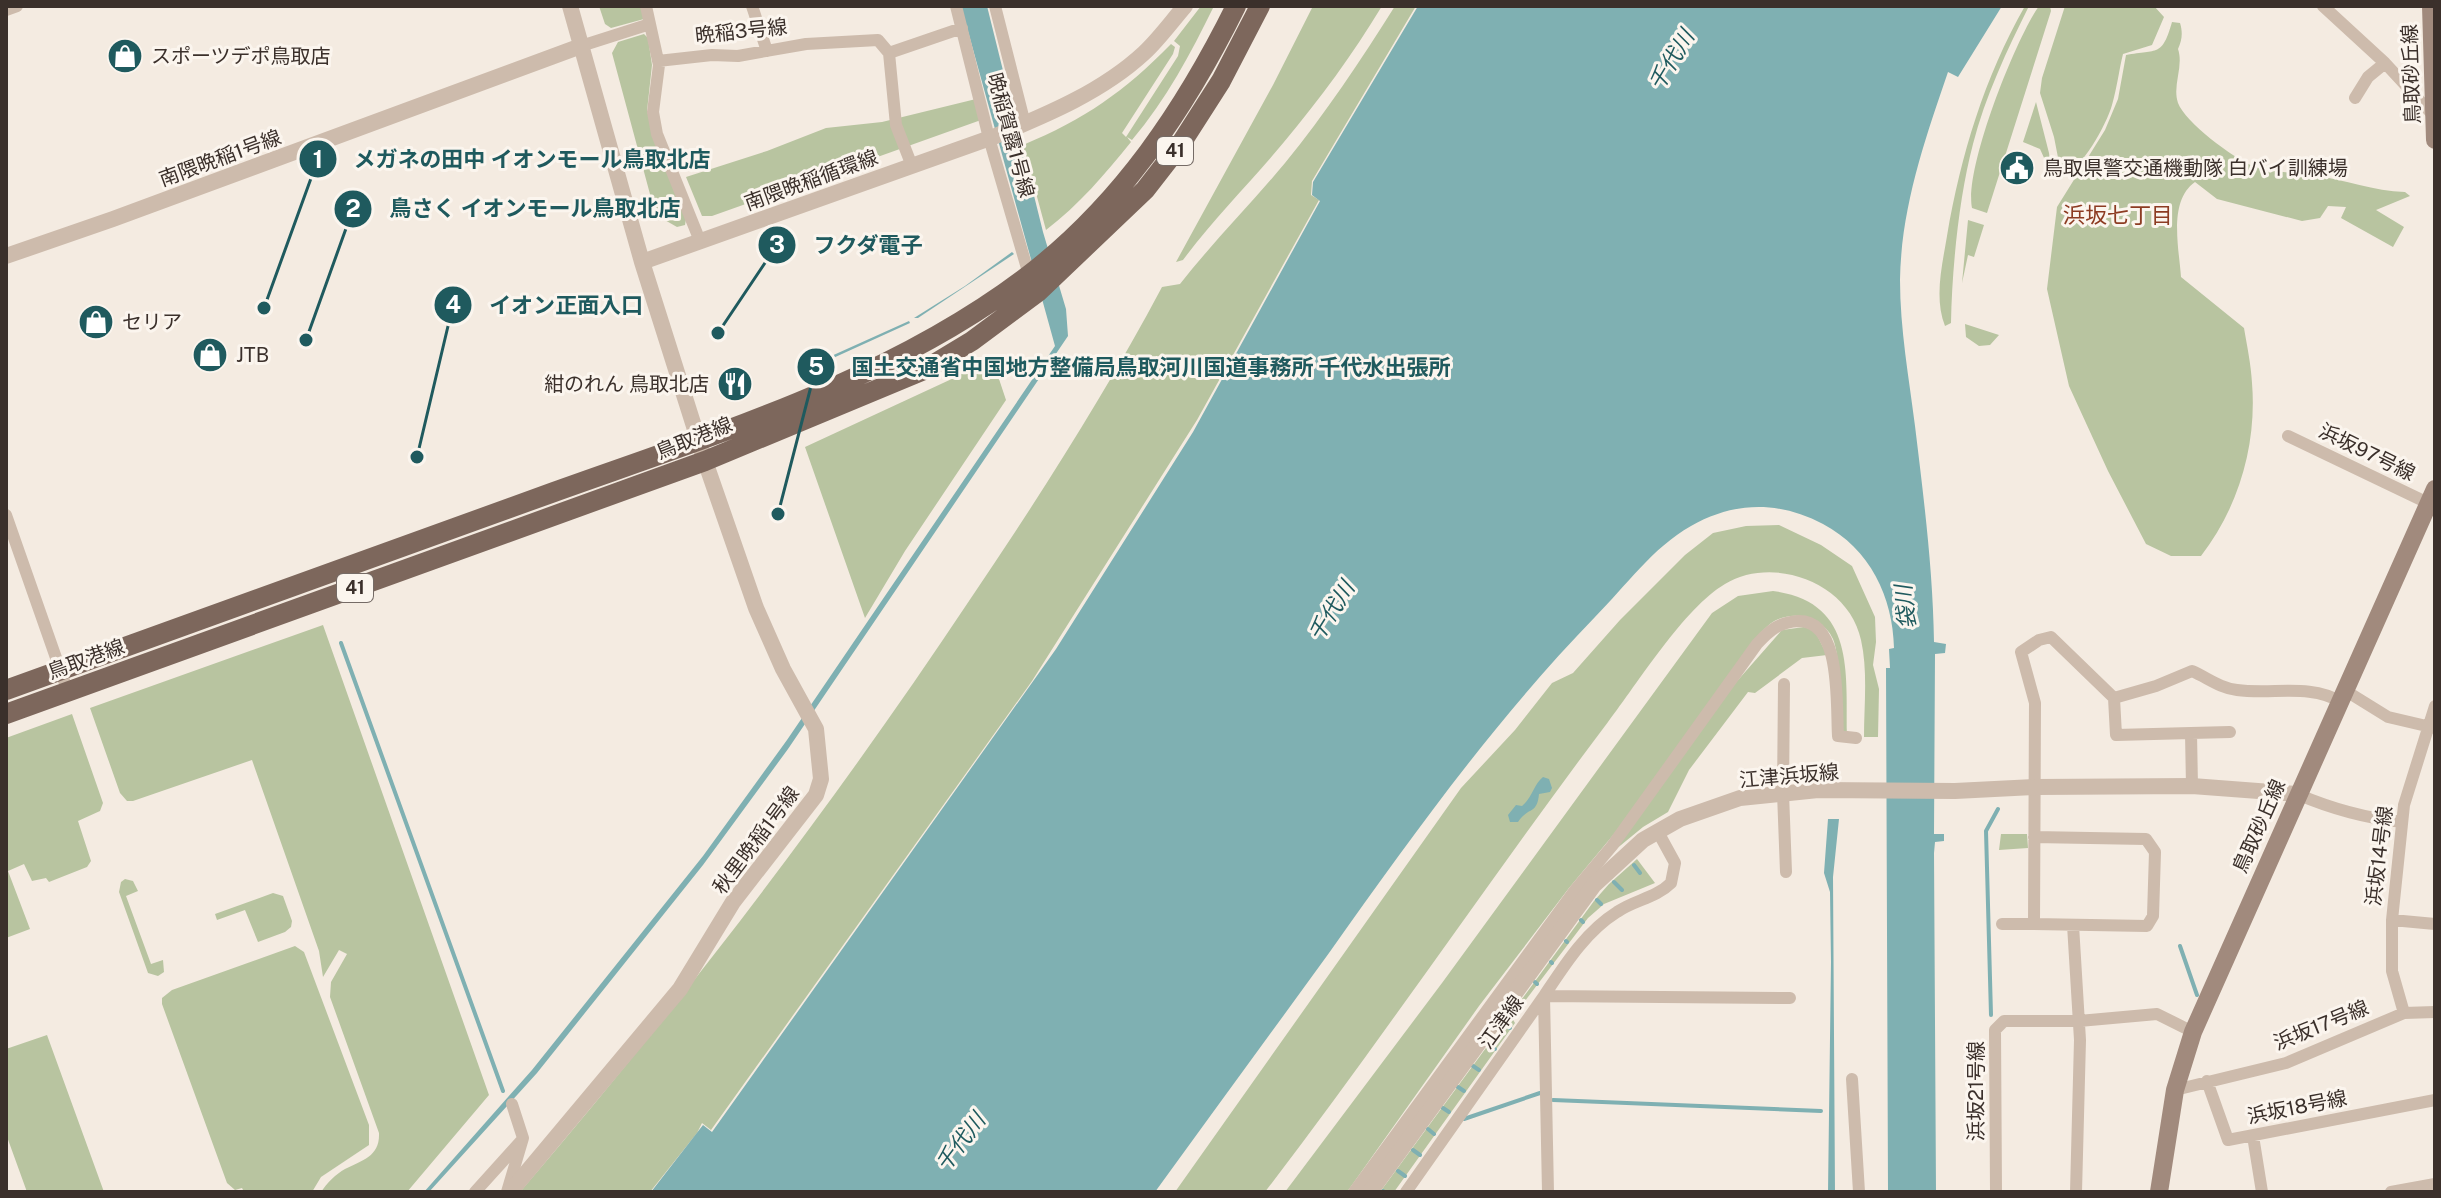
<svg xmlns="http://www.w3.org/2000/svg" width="2441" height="1198" viewBox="0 0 2441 1198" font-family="'Public Sans','Noto Sans JP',sans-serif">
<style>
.green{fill:#b8c4a0}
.water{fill:#7fb0b2}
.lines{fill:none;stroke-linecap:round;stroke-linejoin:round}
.stream{stroke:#7fb0b2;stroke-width:4}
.minor{stroke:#cdbbac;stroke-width:12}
.tertiary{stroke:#cdbbac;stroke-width:16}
.secondary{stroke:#a18a7d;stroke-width:18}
.primary{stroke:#7d675c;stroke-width:20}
.labels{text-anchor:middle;stroke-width:6;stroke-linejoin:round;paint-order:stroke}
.shield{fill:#fbf5ee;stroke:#756b66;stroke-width:2}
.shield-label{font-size:18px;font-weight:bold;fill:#3b302b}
.street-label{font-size:20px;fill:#3b302b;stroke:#fbf5ee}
.poi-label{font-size:20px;fill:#3b302b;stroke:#fbf5ee;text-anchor:start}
.water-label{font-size:22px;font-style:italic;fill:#1f5a5e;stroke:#fbf5ee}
.neighbourhood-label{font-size:22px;fill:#8c3b22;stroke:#fbf5ee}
.leader{fill:none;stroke:#1f5a5e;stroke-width:3}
.callout-dot{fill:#1f5a5e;stroke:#fbf5ee;stroke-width:3}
.mark-label{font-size:24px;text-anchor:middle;font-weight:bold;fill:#fff}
.callout-label{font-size:22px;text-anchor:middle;font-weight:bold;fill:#1f5a5e;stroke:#fbf5ee;stroke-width:6;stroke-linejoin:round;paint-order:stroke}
</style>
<rect width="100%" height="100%" fill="#f4ebe1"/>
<path class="green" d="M599,6H641L644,19L611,28L605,24Z
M1201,6H1214C1191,53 1166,100 1132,140L1127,137L1131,142C1105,174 1079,205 1046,230L1023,145C1085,119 1124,92 1171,44L1175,47L1173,54L1122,133L1126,137L1178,56L1180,46L1174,41Z
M1313,6H1382C1353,54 1320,99 1284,142C1250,183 1215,217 1183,260L1176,262L1273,85Z
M1395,6H1416L1312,181L1311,195L1319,200L1197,420L1032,681L711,1130L702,1123L697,1133L650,1192H520C681,1004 832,807 969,601C1038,499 1104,396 1162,287L1180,284C1213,242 1251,204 1285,163C1325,114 1361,60 1395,6Z
M2025,6H2029C2007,50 1985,97 1973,144C1959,197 1952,268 1951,323L1945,326C1934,298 1942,266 1947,236C1961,155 1984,78 2025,6Z
M2039,6H2050L2051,11L1987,213L1972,208C1964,169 2015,40 2039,6Z
M2065,6H2154L2164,17L2152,45L2123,54C2119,70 2117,88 2112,105C2106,126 2082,168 2062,178L2054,137L2040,93L2042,78Z
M2172,22L2180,23C2183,33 2182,40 2178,49C2184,67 2172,85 2178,103C2185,122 2233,158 2253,166C2270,173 2295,172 2314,175C2345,180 2374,191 2405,192L2410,196L2376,210L2404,227L2393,247L2341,218L2346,207L2328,206L2320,218L2302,221L2217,199L2195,182C2168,201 2179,248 2181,277L2244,328C2247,346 2251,364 2252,383C2257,444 2239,507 2201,556H2171L2146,544L2108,471L2069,386L2047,289L2057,207L2105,130L2118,99L2126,55C2158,49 2162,57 2172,22Z
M644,34L648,38L652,65L647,111L686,219L685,225L677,227L663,219L654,209L612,53L618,42Z
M976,99L981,120L712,216H702L686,177L767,151L826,128L882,122Z
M2036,102L2049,153L2050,161L2045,160L2040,149L2023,142Z
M1968,220L1984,225L1974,257L1968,255L1962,283Z
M1965,324L1999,335L1990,345L1979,346L1966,337Z
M991,355L1006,400L905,551L865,618L805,447L956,377Z
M1779,525L1821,545L1852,566L1875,617L1876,642L1873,665L1879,689L1878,737H1864C1864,706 1868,671 1861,640C1849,582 1773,555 1725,584C1684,608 1638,683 1608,722C1491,877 1383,1038 1265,1192H1175L1461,788L1515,730L1552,683L1573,673L1620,620L1685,555L1713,533L1746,526Z
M1773,591C1855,602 1846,670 1847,734L1841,732C1840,709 1841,659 1833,639C1822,615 1790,609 1770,624C1762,630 1755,640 1749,648L1614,834L1569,888L1479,1006L1347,1192H1285L1442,983L1712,613L1738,596Z
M323,625L489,1095L407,1192H321C327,1183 336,1174 345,1169C363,1160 380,1156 379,1133L330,997L331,982L347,954L339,950L323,977L319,951L252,760L133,801H127L120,793L90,708Z
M1804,627L1815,631L1827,655L1802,658L1755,693L1748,692L1689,770L1668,812L1643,827L1615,850L1724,696L1782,630Z
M72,714L103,803L100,811L78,821L91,861L87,867L49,882L46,878L32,881L24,864L8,871L30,929L6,938V738Z
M2001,834H2027L2028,848L1999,850Z
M1637,859L1655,883L1604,904L1588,918L1512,1018L1515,1023L1394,1192H1380L1594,901L1609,884Z
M125,879L133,881L138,891L126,896L151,964L163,960L164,972L158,976L148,973L119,892L121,882Z
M273,893L283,896L292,921L291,927L285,932L258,942L245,910L217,920L215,914Z
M295,946L304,952L369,1125V1145L321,1177L312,1192H244L242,1188L235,1190L227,1183L162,1004V998L172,990Z
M47,1035L104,1192H27L6,1134V1049Z"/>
<path class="water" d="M961,6H987L1043,232L1066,309L1068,336L788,749L703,865L537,1073L429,1192H424L532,1070L703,856L787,740L1055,346Z
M1418,6H2002L1958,77L1948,72C1925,139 1901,208 1900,280C1900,329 1909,378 1915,426C1924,500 1933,571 1934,642L1946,644L1945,653L1935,654L1934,834H1944V841L1935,842L1934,853L1936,1192H1888L1886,668H1890L1889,649L1894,648C1893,597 1870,549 1823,524C1779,501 1735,501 1691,526C1652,548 1626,586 1595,617C1495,720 1412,836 1329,953C1271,1033 1213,1112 1155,1192H651L703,1125L712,1132L1056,649L1193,432L1320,201L1312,195L1313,182Z
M1012,252L1014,254L918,318H914L965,286Z
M909,321L910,323L798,374V371Z
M1543,777L1549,779L1552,788L1550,792L1539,794C1537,815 1529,806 1518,822H1510L1508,815L1516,805L1522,806C1532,798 1534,784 1543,777Z
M1828,819H1839L1833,877L1835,1192H1828L1831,962L1830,892L1824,873Z"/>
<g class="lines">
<path class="stream" d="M341,643L503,1091
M1634,865L1640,873
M1614,882L1622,890
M1597,900L1601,904
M1581,920L1583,922
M1566,941L1567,942
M2180,946L2197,995
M1551,962L1552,963
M1535,982L1537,984
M1519,1003L1521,1005
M1991,1015L1986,831L1998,809
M1504,1024L1510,1028
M1488,1045L1495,1049
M1473,1066L1479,1070
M1458,1087L1464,1091
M1553,1100L1821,1111
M1443,1108L1449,1112
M1464,1119L1540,1093
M1428,1129L1434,1134
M1413,1150L1420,1155
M1398,1171L1405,1176
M1383,1191V1192"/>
<path class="minor" d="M646,6L659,65L653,112L657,134L700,241
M752,6L767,51
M956,6L989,138L1029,275
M995,6L1025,124
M2323,6L2385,63L2433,115
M6,10L17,6
M581,46L650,24
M889,53L896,125L912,166
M658,61L712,55L738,56L806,44L878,40L889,53L962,28
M2355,98L2368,77L2385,63
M2288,436L2432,505
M6,515L68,692
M1784,684L1783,793L1786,872
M2346,691L2388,717L2435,728
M2114,698L2156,686L2192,671C2208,678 2220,688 2237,690C2272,695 2310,683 2341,702
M2191,733L2230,732
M2297,794C2332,809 2364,818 2402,822
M2392,920L2435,924
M2002,924H2034L2035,703L2021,652L2039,640L2051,637L2114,698L2116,735L2191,733L2192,786
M2034,924L2147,926L2153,916L2155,852L2146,839L2034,837
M2073,925L2080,1040L2076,1192
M1544,996L1790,998
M1544,996C1564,966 1585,932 1617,912C1634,900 1656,898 1671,883L1675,863L1658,832
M2404,1013L2392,971V920L2404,805L2435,706
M1852,1079L1859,1192
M2207,1081L2228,1140L2435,1100
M2175,1090L2286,1063L2404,1013L2435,1012
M2253,1136L2262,1192
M475,1192L521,1141
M507,1192L523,1138L512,1104
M1354,1192L1575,890L1612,846L1757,644C1770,630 1779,622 1799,621C1842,621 1836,705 1838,736L1856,738
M1406,1192L1544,996L1548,1192
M1996,1192L1995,1030L2004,1021H2079L2157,1014L2193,1032
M2391,1192L2435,1184"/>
<path class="tertiary" d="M6,256L113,219L581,46
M642,262L993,137C1046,115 1102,92 1144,53C1159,39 1172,21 1185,6
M510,1192L680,989L733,902L816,795L821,779L816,729L783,669L756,608L705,461L642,262L570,6
M1370,1192L1594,885L1643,840L1680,819L1740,798L1818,790L1955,791L2036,787L2192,786L2297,794"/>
<path class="secondary" d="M2431,6L2435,140
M2159,1192L2175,1090L2193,1032L2435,489"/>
<path class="primary" d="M6,690C189,624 372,558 554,492C716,434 892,380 1029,275C1122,203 1185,109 1236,6
M6,714L705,461L924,370L972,341L1038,292L1145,190L1180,145L1221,81L1260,6"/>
</g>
<defs>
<symbol id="shop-disc" viewBox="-11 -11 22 22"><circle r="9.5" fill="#1f5a5e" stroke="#fbf5ee"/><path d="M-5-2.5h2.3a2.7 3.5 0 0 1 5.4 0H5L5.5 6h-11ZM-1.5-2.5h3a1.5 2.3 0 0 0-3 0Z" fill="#fff"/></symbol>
<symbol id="civic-disc" viewBox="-11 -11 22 22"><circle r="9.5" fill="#1f5a5e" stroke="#fbf5ee"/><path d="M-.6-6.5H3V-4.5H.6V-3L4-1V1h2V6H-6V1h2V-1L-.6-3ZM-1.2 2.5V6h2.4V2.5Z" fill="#fff"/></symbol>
<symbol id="restaurant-disc" viewBox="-11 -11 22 22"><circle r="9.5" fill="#1f5a5e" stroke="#fbf5ee"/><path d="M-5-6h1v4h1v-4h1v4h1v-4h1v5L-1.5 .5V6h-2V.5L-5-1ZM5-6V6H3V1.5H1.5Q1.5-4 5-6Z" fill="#fff"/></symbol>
</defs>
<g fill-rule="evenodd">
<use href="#shop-disc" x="105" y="36" width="40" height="40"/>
<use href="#civic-disc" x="1997" y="148" width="40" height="40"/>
<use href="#shop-disc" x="76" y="302" width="40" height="40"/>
<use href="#shop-disc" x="190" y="335" width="40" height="40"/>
<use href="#restaurant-disc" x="715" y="364" width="40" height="40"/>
</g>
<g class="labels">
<g class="shield">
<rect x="1157" y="137" width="36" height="28" rx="6"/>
<rect x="337" y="574" width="36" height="28" rx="6"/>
</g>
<g class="shield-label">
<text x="1175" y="157">41</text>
<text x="355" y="594">41</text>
</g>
<g class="street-label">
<text transform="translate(741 31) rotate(-6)" y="7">晩稲3号線</text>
<text transform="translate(2411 74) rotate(-92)" y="7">鳥取砂丘線</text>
<text transform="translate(1011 135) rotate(75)" y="7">晩稲賀露1号線</text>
<text transform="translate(220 158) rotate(-20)" y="7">南隈晩稲1号線</text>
<text transform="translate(811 180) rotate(-20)" y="7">南隈晩稲循環線</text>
<text transform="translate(694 438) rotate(-22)" y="7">鳥取港線</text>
<text transform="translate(2367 452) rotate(26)" y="7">浜坂97号線</text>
<text transform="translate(86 659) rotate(-20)" y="7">鳥取港線</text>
<text transform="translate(1789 776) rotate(-5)" y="7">江津浜坂線</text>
<text transform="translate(2259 826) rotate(-66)" y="7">鳥取砂丘線</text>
<text transform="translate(756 840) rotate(-53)" y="7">秋里晩稲1号線</text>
<text transform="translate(2379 856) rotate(-83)" y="7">浜坂14号線</text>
<text transform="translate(1501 1022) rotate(-54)" y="7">江津線</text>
<text transform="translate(2321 1025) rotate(-22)" y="7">浜坂17号線</text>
<text transform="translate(1976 1091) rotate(-90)" y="7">浜坂21号線</text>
<text transform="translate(2297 1107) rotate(-11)" y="7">浜坂18号線</text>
</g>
<g class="poi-label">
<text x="151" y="63">スポーツデポ鳥取店</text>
<text x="2043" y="175">鳥取県警交通機動隊 白バイ訓練場</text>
<text x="122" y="329">セリア</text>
<text x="236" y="362">JTB</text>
<text x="709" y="391" text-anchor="end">紺のれん 鳥取北店</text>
</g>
<g class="water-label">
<text transform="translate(1671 60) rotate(-59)" y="8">千代川</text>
<text transform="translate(1905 607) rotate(-96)" y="8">袋川</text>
<text transform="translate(1331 611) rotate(-58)" y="8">千代川</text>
<text transform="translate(960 1142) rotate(-53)" y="8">千代川</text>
</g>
<g class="neighbourhood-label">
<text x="2118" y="223">浜坂七丁目</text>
</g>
</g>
<path class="leader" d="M264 308L318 159M306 340L353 209M718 333L777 245M417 457L453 305M778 514L816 367"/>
<g class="callout-dot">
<circle cx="264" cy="308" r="8"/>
<circle cx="306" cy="340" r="8"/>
<circle cx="718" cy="333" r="8"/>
<circle cx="417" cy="457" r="8"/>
<circle cx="778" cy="514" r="8"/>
<circle cx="318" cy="159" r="20"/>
<circle cx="353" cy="209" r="20"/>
<circle cx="777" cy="245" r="20"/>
<circle cx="453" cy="305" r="20"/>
<circle cx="816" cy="367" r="20"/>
</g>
<g class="mark-label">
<text x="318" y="168">1</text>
<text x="353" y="217">2</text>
<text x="777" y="253">3</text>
<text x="453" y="313">4</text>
<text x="816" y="375">5</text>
</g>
<g class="callout-label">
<text x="532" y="167">メガネの田中 イオンモール鳥取北店</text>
<text x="535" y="216">鳥さく イオンモール鳥取北店</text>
<text x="868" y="253">フクダ電子</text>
<text x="566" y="313">イオン正面入口</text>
<text x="1151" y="375">国土交通省中国地方整備局鳥取河川国道事務所 千代水出張所</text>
</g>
<rect width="2441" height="1198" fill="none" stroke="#3b302b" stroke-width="16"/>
</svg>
